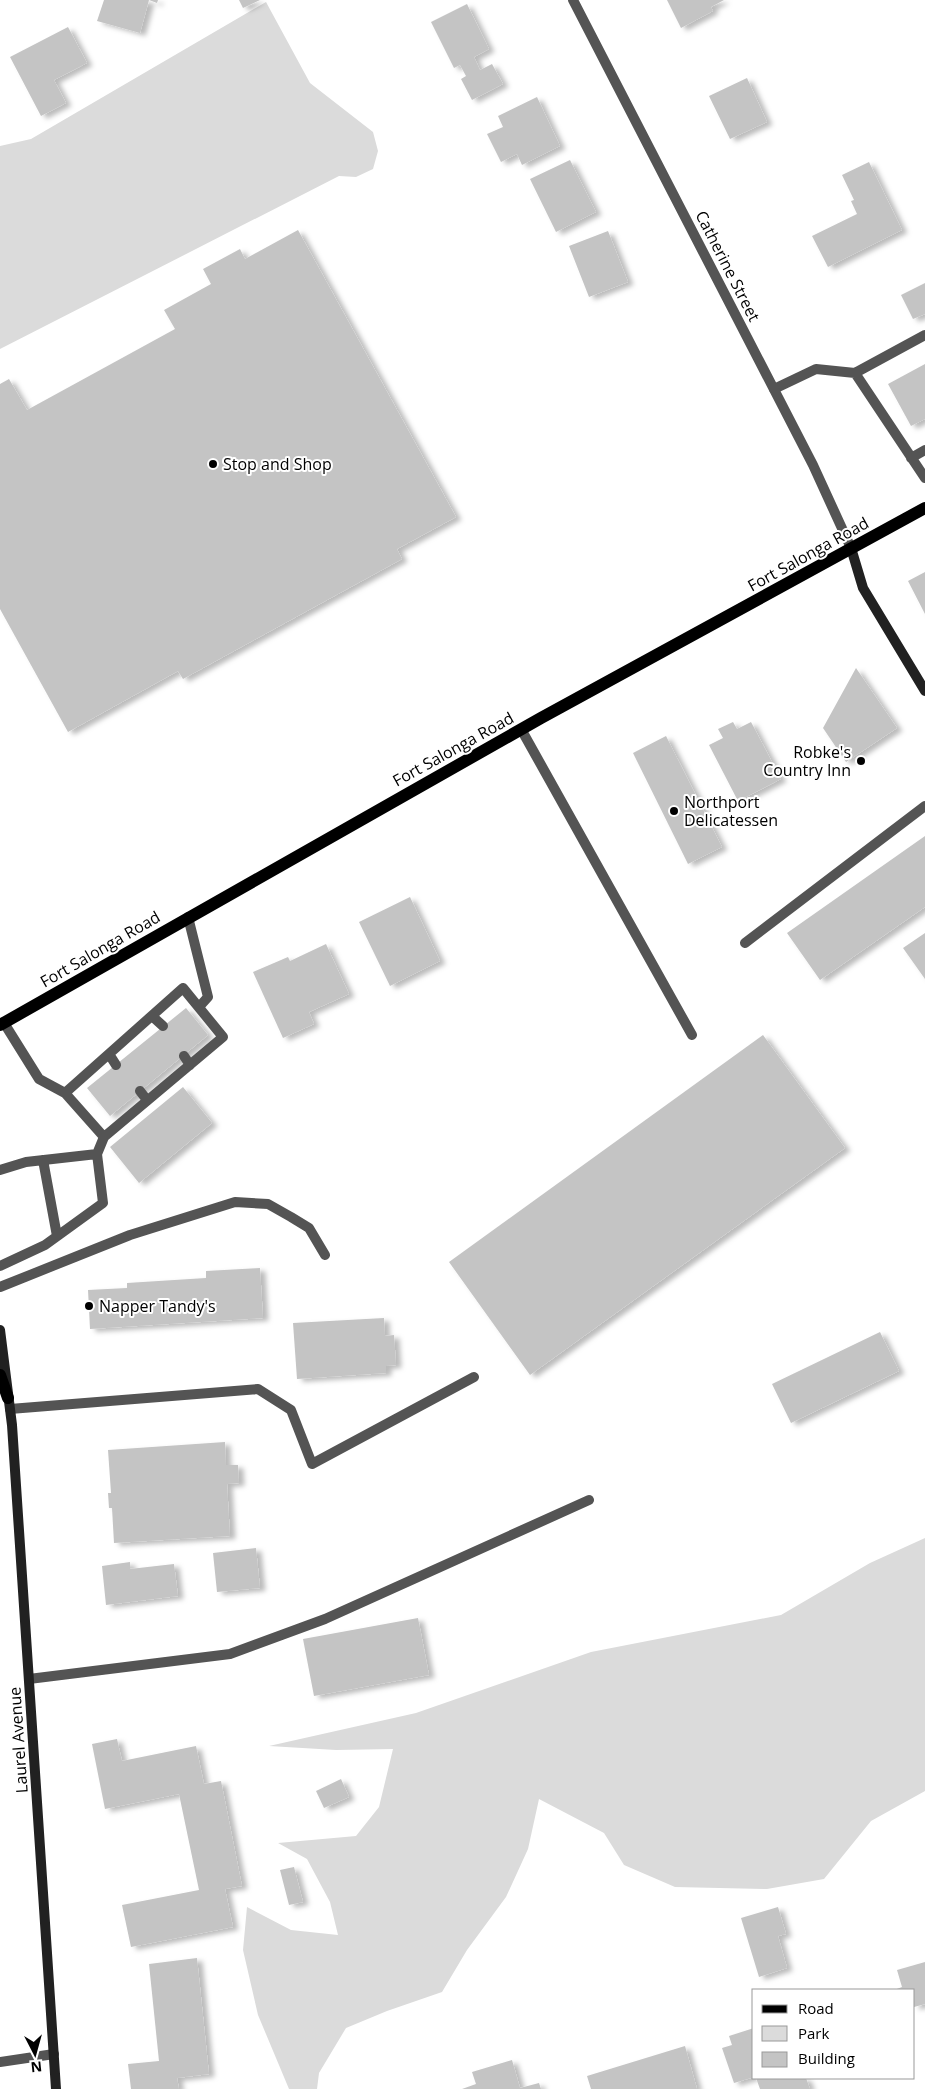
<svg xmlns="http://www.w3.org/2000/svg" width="925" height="2089" viewBox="0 0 925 2089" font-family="'Open Sans',sans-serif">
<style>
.green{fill:#dbdbdb}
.building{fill:#c4c4c4;filter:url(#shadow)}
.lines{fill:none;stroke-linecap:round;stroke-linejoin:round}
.lane{stroke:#545454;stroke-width:10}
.street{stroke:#545454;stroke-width:10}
.secondary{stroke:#212121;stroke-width:10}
.primary{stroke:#000;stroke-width:12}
.poi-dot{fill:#000;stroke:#fff;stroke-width:2}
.labels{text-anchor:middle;stroke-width:4;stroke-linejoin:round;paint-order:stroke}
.street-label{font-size:16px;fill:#000;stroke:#fff}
.poi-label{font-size:16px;fill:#000;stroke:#fff;text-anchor:start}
</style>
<defs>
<filter id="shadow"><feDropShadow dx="5.5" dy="3" stdDeviation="2.5" flood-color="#0004"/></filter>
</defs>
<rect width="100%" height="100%" fill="#fff"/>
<path class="green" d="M266,2L310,83L373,132L378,151L373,169L356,177L339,176L0,349V146L31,139Z
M925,1538V1791L871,1821L824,1879L767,1889L675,1887L624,1865L604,1833L539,1799L528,1849L506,1897L467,1950L442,1992L387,2011L346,2028L319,2073L317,2089H289L258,2015L243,1950L247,1907L291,1930L338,1935L330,1902L307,1859L278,1843L356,1836L379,1807L393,1749L336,1750L269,1746L416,1713L591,1652L781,1615L870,1563Z"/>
<path class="building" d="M104,0H158L157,3L149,0L140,33L97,21Z
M239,0H260L243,8Z
M667,0H724L711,7L713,11L681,28Z
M467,4L489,49L474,57L480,70L492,64L503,84L472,100L461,79L466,76L460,65L454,68L431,22Z
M68,27L87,63L54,80L66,103L41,116L10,57Z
M747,78L767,122L730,139L709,96Z
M537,97L560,146L522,165L517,154L501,162L487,134L503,127L498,116Z
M570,160L596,212L556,232L530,179Z
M869,162L902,230L828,267L812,236L857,214L851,201L854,200L842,175Z
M298,230L456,517L397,549L402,559L183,679L178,671L68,732L0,609V384L9,379L27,410L175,329L164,310L211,284L203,269L240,249L245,259Z
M608,231L628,282L589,297L569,246Z
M925,283V314L913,319L901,295Z
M925,364V419L911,426L888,384Z
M925,572V614L908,581Z
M856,668L897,728L846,762L823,728Z
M733,722L737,729L751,722L781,779L738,801L709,745L723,738L718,729Z
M666,736L722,847L688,864L633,753Z
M925,836V907L820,980L787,933Z
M410,897L440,961L390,986L359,922Z
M925,933V979L903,948Z
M326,944L349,994L309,1012L314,1024L283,1038L253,972L288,957L290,961Z
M186,1008L208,1035L110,1116L87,1088Z
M763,1035L845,1148L530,1375L449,1262Z
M183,1087L212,1123L139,1183L110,1147Z
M260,1268L263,1318L90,1329L88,1290L127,1288V1283L206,1278V1271Z
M384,1318L385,1336L394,1335L396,1365L386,1366V1373L297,1379L293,1323Z
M880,1332L899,1371L791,1423L772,1384Z
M225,1442L226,1465H238L239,1483L227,1484L230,1536L114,1543L112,1508H109L108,1493H111L108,1450Z
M256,1548L260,1588L217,1592L213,1553Z
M130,1562V1569L174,1564L178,1596L106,1605L102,1566Z
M418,1618L429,1675L314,1696L303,1639Z
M117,1739L122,1761L196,1746L204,1784L221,1781L242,1886L225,1889L233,1927L131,1947L122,1905L199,1890L179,1794L105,1809L92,1744Z
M341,1779L349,1797L324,1808L316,1791Z
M294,1867L303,1902L289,1905L280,1870Z
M778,1907L786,1934L778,1936L787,1968L759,1977L741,1918Z
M197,1958L209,2074L177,2078L179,2089H131L128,2064L159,2061L149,1964Z
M925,1962V2004L914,2007V1990H894L902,1987L897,1970Z
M754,2028V2077L734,2083L722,2048L732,2045L729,2036Z
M685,2046L697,2089H591L587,2076Z
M512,2060L520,2088L539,2083L541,2089H462L476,2084L472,2072Z
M756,2078H806L810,2089H760Z"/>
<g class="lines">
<path class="lane" d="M855,373L925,478
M774,389L816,369L855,373L925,335
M911,458L925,450
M521,729L692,1035
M188,917L208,997L199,1007
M745,943L925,806
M152,1016L163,1026
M4,1023L39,1079L65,1093L104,1137
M109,1054L116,1065
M184,1056L190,1065
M140,1091L147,1100
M43,1160L57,1236
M0,1170L26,1162L97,1154
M0,1266L45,1245L103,1203L97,1154L104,1137L223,1037L183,988L65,1093
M0,1287L130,1235L235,1202L268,1204L291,1217L309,1228L325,1255
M10,1409L258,1389L291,1410L312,1464L474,1377
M29,1679L230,1654L325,1619L589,1500
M0,2062L54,2054"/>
<path class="street" d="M573,0L813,465L851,548"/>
<path class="secondary" d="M851,548L863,588L925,691
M0,1330L12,1425L56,2089"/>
<path class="primary" d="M0,1025L541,718L925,508
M0,1375L8,1398"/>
</g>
<g class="poi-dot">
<circle cx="213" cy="464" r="5"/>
<circle cx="861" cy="761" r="5"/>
<circle cx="674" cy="811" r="5"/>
<circle cx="89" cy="1306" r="5"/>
</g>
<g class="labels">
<g class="street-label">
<text transform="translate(728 266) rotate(63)" y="6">Catherine Street</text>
<text transform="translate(808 554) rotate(-29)" y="6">Fort Salonga Road</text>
<text transform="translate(453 749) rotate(-29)" y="6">Fort Salonga Road</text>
<text transform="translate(100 949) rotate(-30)" y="6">Fort Salonga Road</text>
<text transform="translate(18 1740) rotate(-94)" y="6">Laurel Avenue</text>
</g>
<g class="poi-label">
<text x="223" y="470">Stop and Shop</text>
<text x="851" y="758" text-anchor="end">Robke's<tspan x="851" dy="18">Country Inn</tspan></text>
<text x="684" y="808">Northport<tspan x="684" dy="18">Delicatessen</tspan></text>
<text x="99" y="1312">Napper Tandy's</text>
</g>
</g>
<rect x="752" y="1989" width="162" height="90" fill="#ffffff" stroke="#999999"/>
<rect x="762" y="2005" width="25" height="8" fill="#000000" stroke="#999999"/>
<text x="798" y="2014" font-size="15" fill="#000000">Road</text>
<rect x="762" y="2026" width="25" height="15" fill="#dbdbdb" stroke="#999999"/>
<text x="798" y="2039" font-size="15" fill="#000000">Park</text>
<rect x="762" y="2052" width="25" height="15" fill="#c4c4c4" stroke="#999999"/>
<text x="798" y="2064" font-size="15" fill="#000000">Building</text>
<g transform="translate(35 2054) rotate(174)" stroke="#ffffff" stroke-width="4" paint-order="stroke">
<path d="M0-4L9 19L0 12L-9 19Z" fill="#000000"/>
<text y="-8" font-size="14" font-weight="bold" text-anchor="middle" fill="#000000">N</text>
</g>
</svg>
